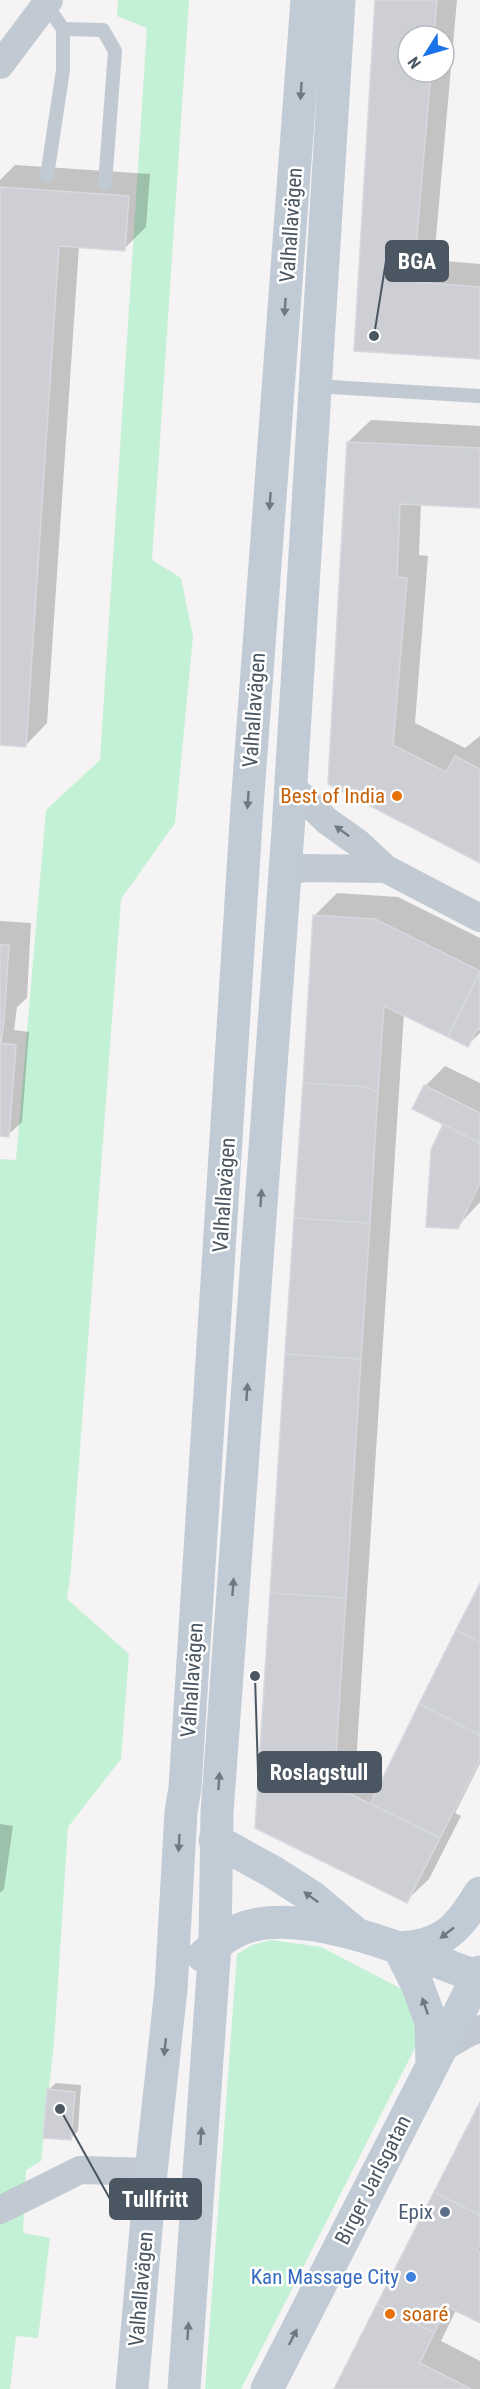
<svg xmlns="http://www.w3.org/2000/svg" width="480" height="2389" viewBox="0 0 480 2389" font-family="'Roboto Condensed',sans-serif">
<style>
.green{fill:#c3f1d5}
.shadow{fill:#0003;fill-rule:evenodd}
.building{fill:#cdcfd5;stroke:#d7d9de;stroke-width:1.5}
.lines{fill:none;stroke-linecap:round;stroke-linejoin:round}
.lane{stroke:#c1cad2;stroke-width:14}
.street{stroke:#c1cad2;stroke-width:28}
.secondary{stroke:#c1cbd6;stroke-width:33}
.oneway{fill:#6e7984}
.oneway2{fill:#6e7983}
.food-dot{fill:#e8710a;stroke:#fff;stroke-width:2}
.service-dot{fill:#5c6f8a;stroke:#fff;stroke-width:2}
.shop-dot{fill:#3f7fe0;stroke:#fff;stroke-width:2}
.labels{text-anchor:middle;stroke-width:5;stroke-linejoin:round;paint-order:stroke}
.street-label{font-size:21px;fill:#4a5661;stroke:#fff}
.food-label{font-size:21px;fill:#c56008;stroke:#fff;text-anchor:end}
.service-label{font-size:21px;fill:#4e5e75;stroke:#fff;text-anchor:end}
.shop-label{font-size:21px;fill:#366cbe;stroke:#fff;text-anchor:end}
.leader{fill:none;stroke:#4a5661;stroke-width:2}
.callout-dot{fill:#4a5661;stroke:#fff;stroke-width:2}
.callout{fill:#4a5661;stroke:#4a5661;stroke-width:2}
.callout-label{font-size:22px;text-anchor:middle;font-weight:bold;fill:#fff}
</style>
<rect width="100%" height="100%" fill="#f5f3f3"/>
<path class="green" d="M118,0H189L152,560L181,578L193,637L175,823L121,899L71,1569L67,1599L129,1654L121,1759L68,1827L54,2043L41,2161L26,2170L23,2233L50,2238L38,2338L16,2336L10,2389H0V1159L16,1160L46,810L100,760L147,28L117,16Z
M271,1940L321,1947L398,1987L409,1995L420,2038L241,2389H205L237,1954L252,1945Z"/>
<path class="shadow" d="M377,0H457L434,260L480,264V358L356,349ZM408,36H444V72H408Z
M15,165L150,174L146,227L124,249L79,246L47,723L25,746L0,744V180Z
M371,420L480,426V506L421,504L419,555L428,556L415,723L465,748L480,736V861L329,783L348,442Z
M337,893L398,897L480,938V1033L468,1045L404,1013L356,1764L384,1778L480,1586V1763L455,1813L461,1816L429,1879L406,1901L257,1827L315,915Z
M0,921L31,923L27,998L17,1007L14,1030L29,1032L22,1122L8,1135L0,1134Z
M445,1066L480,1083V1202L457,1227L445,1124L425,1086Z
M0,1824L13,1826L4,1889L0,1893Z
M56,2083L81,2085L78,2131L71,2138L48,2090Z
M480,2105V2321L456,2310L441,2341L480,2361V2389H336Z"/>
<path class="building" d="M375,0H437L434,36H408V72H431L413,282L480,287V359L354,351Z
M0,187L129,196L125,251L59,246L26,747L0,745Z
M347,442L480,448V508L400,504L397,577L407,578L393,745L446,772L455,756L480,769V863L328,784Z
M313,915L375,919L480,971L448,1037L384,1006L378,1092L367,1087L303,1083Z
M0,945H9L4,1022H0Z
M480,971V1030L478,1028L468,1047L448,1037Z
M0,1022H4L1,1043L16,1045L9,1137L0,1136Z
M303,1083L367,1087L378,1092L370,1223L294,1218Z
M424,1085L480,1113V1143L412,1109Z
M443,1124L480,1143V1183L458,1229L426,1227L431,1150Z
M294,1218L370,1223L361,1359L285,1354Z
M285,1354L361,1359L346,1598L270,1593Z
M480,1583V1642L456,1630Z
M270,1593L346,1598L334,1786L440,1838L407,1903L255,1828Z
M456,1630L480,1642V1735L419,1704Z
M419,1704L480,1735V1759L440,1838L370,1804Z
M47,2089L75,2092L71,2140L43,2138Z
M480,2102V2215L434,2192Z
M434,2192L480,2215V2244L477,2250L480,2252V2323L448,2307L434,2333L377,2304Z
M377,2304L434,2333L420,2363L471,2389H334Z"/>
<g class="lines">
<path class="lane" d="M46,4L63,29V70L47,176
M63,29L103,30L115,51L105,184
M314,386L480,396"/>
<path class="street" d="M0,65L49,0
M290,785L327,821L358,843L386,869L480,918
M284,874L303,868L386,869
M439,2050L470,2032L480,2029
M0,2210L80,2170L151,2172"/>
<path class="secondary" d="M215,1840L273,1872L312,1897L355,1933
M399,1948L417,1984L431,2022L432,2062
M399,1948C443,1946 458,1929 480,1893
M203,1956C218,1942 234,1929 254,1925C317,1911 418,1955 478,1977
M132,2389L151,2172L171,1989L181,1812L185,1788L247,807L307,0
M184,2389L215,1945L217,1813L288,831L339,0
M267,2389L480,1972"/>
</g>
<defs><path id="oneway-solid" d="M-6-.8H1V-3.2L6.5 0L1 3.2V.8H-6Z" transform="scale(1.5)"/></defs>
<g class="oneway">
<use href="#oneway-solid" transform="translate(301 91) rotate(94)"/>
<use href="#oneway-solid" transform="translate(285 307) rotate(94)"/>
<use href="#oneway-solid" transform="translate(270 501) rotate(94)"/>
<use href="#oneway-solid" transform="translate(248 800) rotate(94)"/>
<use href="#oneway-solid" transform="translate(261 1198) rotate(-86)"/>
<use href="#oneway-solid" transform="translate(247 1392) rotate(-86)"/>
<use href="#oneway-solid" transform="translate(233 1587) rotate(-86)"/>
<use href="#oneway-solid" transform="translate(219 1781) rotate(-86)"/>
<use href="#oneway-solid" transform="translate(179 1843) rotate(93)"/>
<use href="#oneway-solid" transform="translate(311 1897) rotate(-144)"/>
<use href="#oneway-solid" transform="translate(447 1933) rotate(142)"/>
<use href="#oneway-solid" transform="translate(425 2006) rotate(-109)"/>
<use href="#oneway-solid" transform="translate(165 2047) rotate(96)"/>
<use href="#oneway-solid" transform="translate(201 2136) rotate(-86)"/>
<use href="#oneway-solid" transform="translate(188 2331) rotate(-86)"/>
<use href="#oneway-solid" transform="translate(293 2337) rotate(-63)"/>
</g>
<use class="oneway2" href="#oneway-solid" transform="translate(342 831) rotate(-144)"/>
<g class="food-dot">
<circle cx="397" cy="796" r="6"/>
<circle cx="390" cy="2314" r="6"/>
</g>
<circle class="service-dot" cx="445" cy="2212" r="6"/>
<circle class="shop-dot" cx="411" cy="2277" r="6"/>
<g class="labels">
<g class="street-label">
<text transform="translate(291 225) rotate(-86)" y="7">Valhallavägen</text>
<text transform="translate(254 710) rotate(-86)" y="7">Valhallavägen</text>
<text transform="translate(224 1195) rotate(-86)" y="7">Valhallavägen</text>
<text transform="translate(192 1680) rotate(-86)" y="7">Valhallavägen</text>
<text transform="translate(373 2180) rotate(-63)" y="7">Birger Jarlsgatan</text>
<text transform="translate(141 2289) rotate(-85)" y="7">Valhallavägen</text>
</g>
<g class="food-label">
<text x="385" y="803">Best of India</text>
<text x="402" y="2321" text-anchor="start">soaré</text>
</g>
<g class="service-label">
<text x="433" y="2219">Epix</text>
</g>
<g class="shop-label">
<text x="399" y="2284">Kan Massage City</text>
</g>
</g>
<path class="leader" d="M374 336L386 261M255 1676L258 1772M60 2109L110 2199"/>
<g class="callout-dot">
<circle cx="374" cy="336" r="6"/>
<circle cx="255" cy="1676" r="6"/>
<circle cx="60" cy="2109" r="6"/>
</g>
<g class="callout">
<rect x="386" y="241" width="62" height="40" rx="6"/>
<rect x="258" y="1752" width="123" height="40" rx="6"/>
<rect x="110" y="2179" width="91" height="40" rx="6"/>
</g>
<g class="callout-label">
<text x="417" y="269">BGA</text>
<text x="319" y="1780">Roslagstull</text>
<text x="155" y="2207">Tullfritt</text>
</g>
<g transform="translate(426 54) rotate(233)"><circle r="28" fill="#ffffff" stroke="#b7bbc0" stroke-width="1.5"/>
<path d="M0-4.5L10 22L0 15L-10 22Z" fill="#1a73e8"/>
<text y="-9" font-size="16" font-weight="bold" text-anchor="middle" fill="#4a5661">N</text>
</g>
</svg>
